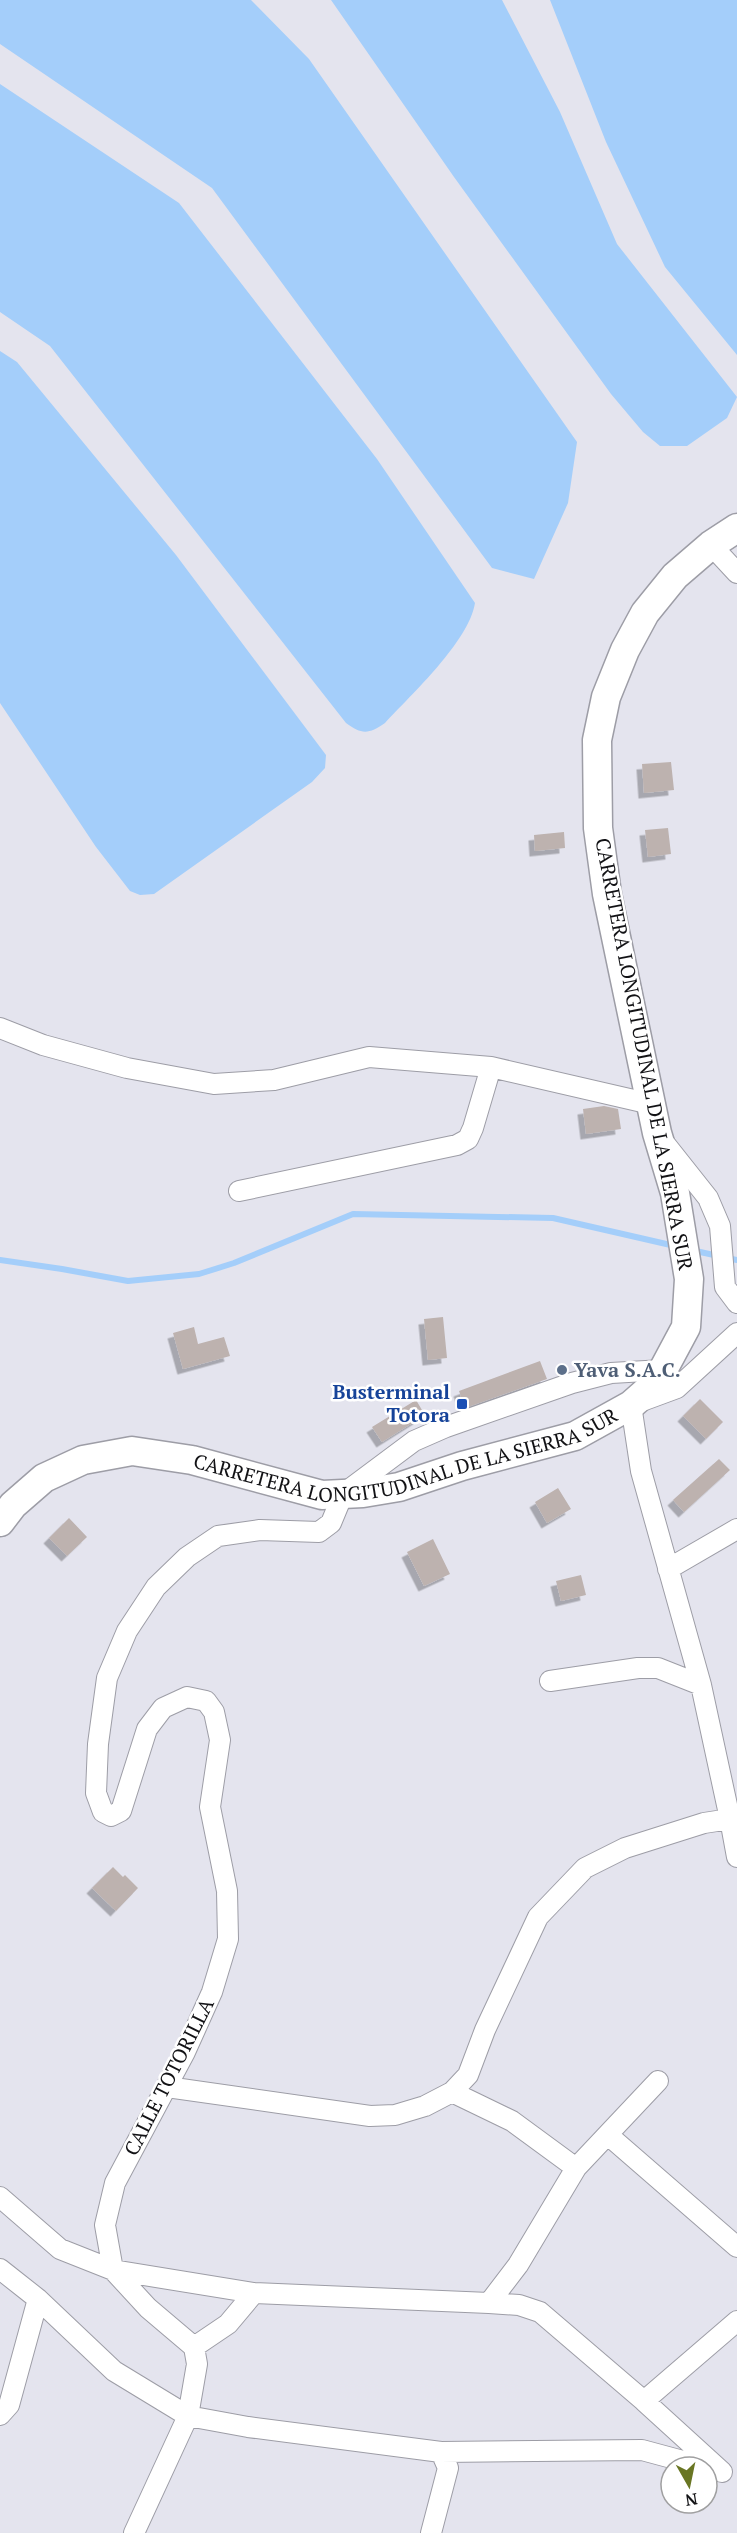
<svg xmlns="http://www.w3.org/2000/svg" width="737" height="2533" viewBox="0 0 737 2533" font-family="'PT Serif',serif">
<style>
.water{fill:#a4cefa}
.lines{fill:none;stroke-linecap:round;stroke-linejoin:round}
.stream{stroke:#a4cefa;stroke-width:6}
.building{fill:#bdb2af;filter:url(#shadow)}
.minor-casing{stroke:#9d9da6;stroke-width:22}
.highway-casing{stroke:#9d9da6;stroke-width:31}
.minor{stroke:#fff;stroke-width:20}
.highway{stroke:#fff;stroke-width:28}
.service-dot{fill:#5c6f8a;stroke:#fff;stroke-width:2}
.transit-dot{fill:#1a4fb4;stroke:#fff;stroke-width:2}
.labels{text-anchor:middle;stroke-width:5;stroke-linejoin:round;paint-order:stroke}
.street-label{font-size:20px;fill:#121215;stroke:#fff}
.service-label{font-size:20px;font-weight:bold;fill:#4e5e75;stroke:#fff;text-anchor:start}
.transit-label{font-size:20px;font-weight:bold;fill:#164399;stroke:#fff;text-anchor:end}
</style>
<defs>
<filter id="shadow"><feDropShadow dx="-5.5" dy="5.5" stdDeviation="0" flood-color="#0004"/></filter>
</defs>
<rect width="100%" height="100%" fill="#e4e4ee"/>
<path class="water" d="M0,0H251L309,59L577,442L568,503L534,579L492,568L212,188L0,44Z
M331,0H502L560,112L617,244L737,397L727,418L687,446H660L643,432L611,394L454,177Z
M550,0H737V355L665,267L606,142Z
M0,84L179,203L377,459L475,603C469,641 412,694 385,723C369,734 362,735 346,723L50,346L0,312Z
M0,351L17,362L176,555L326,755L325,768L312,782L154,894L140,895L130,891L96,847L0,703Z"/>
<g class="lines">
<path class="stream" d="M691,1250L737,1260
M0,1260L62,1269L128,1281L199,1274L234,1263L353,1214L553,1218L675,1246"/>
</g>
<path class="building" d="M671,762L674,790L644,793L642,764Z
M668,828L671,854L648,857L645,830Z
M564,832L565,848L535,851L534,835Z
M604,1106L618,1109L621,1129L586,1134L583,1109Z
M443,1317L447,1358L428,1360L424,1319Z
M194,1327L198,1344L224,1337L230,1356L183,1369L173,1333Z
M540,1361L547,1379L465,1408L459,1391Z
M700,1399L723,1422L706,1439L683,1416Z
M416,1400L425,1415L382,1442L372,1427Z
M719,1459L730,1470L684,1512L673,1500Z
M558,1488L571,1509L547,1523L535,1502Z
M69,1518L87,1537L67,1556L49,1538Z
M433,1539L450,1574L424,1586L407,1552Z
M581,1575L586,1595L561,1601L556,1581Z
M113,1867L123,1877L125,1875L138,1888L116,1911L92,1888Z"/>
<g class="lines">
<defs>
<path id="minor" d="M711,545L737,573
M0,1028L43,1045L127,1068L214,1084L274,1080L369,1057L491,1067L651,1104
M666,1145L708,1198L720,1226L725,1287L737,1303
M239,1191L457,1145L468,1139L473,1128L491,1067
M668,1569L737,1529
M550,1681L638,1668H658L701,1685
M730,1819L701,1685L641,1471L631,1405L677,1388L737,1333
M167,2087L370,2116L395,2115L425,2106L452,2092L468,2075L485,2030L538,1917L585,1868L625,1848L704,1823L730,1819L737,1857
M452,2092L512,2121L576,2168L518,2265L489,2303
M608,2135L737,2247
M576,2168L658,2081
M0,2197L60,2249L113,2270L254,2293L489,2303L519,2305L540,2312L644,2401L722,2472
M0,2269L38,2299L114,2371L188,2416L248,2427L441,2452L448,2468L431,2533
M194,2347L228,2324L254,2293
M644,2401L737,2321
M0,2415L9,2405L38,2299
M441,2452L642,2450L705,2467
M134,2533L188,2416L197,2364L194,2347L148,2308L113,2270L105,2225L115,2183L185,2052L212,1992L228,1939L227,1891L210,1807L220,1740L214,1712L206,1701L187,1697L163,1708L147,1729L121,1811L111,1816L103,1812L96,1793L98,1744L107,1678L127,1631L156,1587L187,1557L218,1536L260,1530L319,1532L331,1523L343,1494L414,1441L446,1427L572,1383L611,1373L663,1370"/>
<g id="highway">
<path id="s1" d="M0,1522L13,1505L44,1478L83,1460L132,1451L192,1460L322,1495L363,1493L399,1487L462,1466L575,1436L631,1405L648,1390L663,1370L686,1327L689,1279L675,1193L657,1133L607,894L598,828L597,740L606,697L625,650L645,613L675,576L711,545L737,528"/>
</g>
</defs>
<use href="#minor" class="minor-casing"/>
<use href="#highway" class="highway-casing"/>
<use href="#minor" class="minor"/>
<use href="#highway" class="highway"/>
</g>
<circle class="service-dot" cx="562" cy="1370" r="6"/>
<rect class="transit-dot" x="456" y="1398" width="12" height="12" rx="3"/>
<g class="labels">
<g class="street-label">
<text transform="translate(644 1054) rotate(79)" y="7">CARRETERA LONGITUDINAL DE LA SIERRA SUR</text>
<text dy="7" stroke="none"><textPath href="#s1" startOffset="438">CARRETERA LONGITUDINAL DE LA SIERRA SUR</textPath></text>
<text transform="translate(169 2077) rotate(-63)" y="7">CALLE TOTORILLA</text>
</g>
<g class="service-label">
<text x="574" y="1377">Yava S.A.C.</text>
</g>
<g class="transit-label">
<text x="450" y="1399">Busterminal<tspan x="450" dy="23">Totora</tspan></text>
</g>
</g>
<g transform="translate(689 2485) rotate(171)"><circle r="28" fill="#ffffff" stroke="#a0a0a1" stroke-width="1.5"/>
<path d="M0-4.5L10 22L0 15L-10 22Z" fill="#697623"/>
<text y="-9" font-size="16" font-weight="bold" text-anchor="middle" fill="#121215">N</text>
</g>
</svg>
